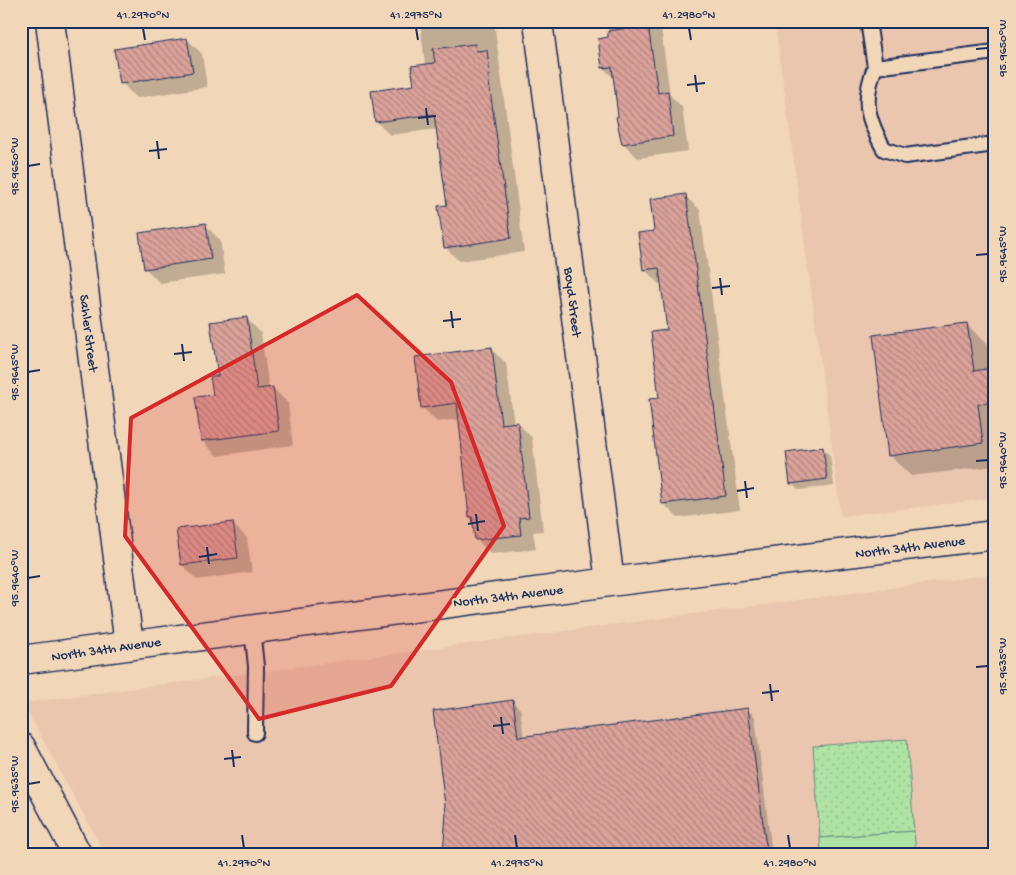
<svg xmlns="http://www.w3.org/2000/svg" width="1016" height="875" viewBox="0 0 1016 875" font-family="'Gochi Hand',sans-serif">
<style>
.built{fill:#eac6af}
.park{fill:url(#park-dots);stroke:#658981}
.pitch{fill:#afe3a4;stroke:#658981}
.shadow{fill:#0003}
.building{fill:url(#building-back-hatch);stroke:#1b2f5e}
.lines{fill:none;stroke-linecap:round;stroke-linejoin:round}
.lane-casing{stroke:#1b2f5e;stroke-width:18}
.street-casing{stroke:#1b2f5e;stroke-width:31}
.secondary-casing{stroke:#1b2f5e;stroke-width:31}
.lane{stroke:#f1d6b8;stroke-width:14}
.street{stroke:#f1d6b8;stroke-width:28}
.secondary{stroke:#f1d6b8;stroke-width:28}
.marked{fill:#d62828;fill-opacity:0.2;stroke:#d62828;stroke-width:4;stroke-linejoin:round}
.ticks{fill:none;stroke:#1b2f5e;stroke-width:2}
.labels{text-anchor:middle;stroke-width:4;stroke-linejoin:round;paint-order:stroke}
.street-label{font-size:14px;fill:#1b2f5e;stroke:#f1d6b8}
.neatline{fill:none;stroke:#1b2f5e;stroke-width:2}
.ticks-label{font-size:12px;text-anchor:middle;fill:#1b2f5e}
</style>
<defs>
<pattern id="park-dots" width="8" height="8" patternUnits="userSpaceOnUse" patternTransform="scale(1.25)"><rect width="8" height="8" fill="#afe3a4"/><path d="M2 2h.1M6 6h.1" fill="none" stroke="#96c390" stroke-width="1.8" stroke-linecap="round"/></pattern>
<pattern id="building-back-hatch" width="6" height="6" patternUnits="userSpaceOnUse" patternTransform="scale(1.25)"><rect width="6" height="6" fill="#dba29a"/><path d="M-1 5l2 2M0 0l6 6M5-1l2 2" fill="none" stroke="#b18481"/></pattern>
</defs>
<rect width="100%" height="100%" fill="#f1d6b8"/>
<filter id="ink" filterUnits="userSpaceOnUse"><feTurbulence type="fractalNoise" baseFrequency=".02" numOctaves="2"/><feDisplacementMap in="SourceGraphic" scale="10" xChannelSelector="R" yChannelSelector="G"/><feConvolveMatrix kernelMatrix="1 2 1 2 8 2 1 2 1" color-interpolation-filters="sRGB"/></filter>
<g filter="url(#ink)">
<path class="built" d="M775,21H995V498L841,516Z
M995,574V854H105L23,703Z"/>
<path class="park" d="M907,739L914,831L820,838L813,746Z"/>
<path class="pitch" d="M914,831L916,854H821L820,838Z"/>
<path class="shadow" d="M420,21H494L524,252L459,261L445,247L448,206L437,129L390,135L376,121L415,86L425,65Z
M607,21H660L670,95L682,107L688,151L638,158L623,143L615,79L603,68L610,38Z
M187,39L202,54L207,87L136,98L122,83Z
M685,196L700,210L740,510L678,518L664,504L661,399L669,331L662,284H659L644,269L655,232Z
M205,225L220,240L225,274L160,283L145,268Z
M246,318L261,333L269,389L273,388L288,403L293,445L217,456L202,441L196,398L215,396L219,377Z
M967,324L988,345L991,370L995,373V466L911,476L889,455Z
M491,349L506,363L514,424L518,423L532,438L543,531L533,532L536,549L491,554L476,539L474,520L470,517L460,419L437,422L422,407Z
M823,448L830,456L834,486L799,490L792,483Z
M232,523L247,538L252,572L197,580L182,565Z
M513,702L520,709L524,738L748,710L755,717L772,854H445Z"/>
<path class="building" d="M648,25L658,93L668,91L673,136L622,144L616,117L618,116L612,67L602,68L598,39L608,37V31Z
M187,38L193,72L120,84L114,49Z
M475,44L476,51L487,50L490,76H488L511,238L444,248L438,206L447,205L434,114L375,122L371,91L414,85L411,66L435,63L433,49Z
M686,194L726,496L662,504L649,399L659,398L651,332L667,330L659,268L643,270L638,233L654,231L650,199Z
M206,223L211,259L144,269L139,233Z
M247,317L257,389L273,387L279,431L201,441L195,397L213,395L210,376H218L210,322Z
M967,323L974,371L991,368L995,402L978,404L983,443L888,456L873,335Z
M492,347L501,424L518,422L529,517L519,518L521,535L475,540L472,517H469L457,403L421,408L415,357Z
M823,447L827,479L790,484L786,452Z
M233,522L238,558L181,565L176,529Z
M513,700L518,737L748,708L767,854H443L446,813L433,711Z"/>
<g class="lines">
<defs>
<path id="lane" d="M868,21L875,67L995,52
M875,67C862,101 867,118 884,149L905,156L995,144
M252,629L256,666L255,733"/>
<path id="street" d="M50,21L129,645
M538,21L610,582
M21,660L610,582L995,535"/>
<path id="secondary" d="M21,747L77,854"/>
</defs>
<use href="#lane" class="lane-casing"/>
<use href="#street" class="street-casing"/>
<use href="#secondary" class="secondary-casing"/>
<use href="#lane" class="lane"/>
<use href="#street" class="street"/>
<use href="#secondary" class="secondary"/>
</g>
</g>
<path class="marked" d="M357,295L451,382L504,526L391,686L259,719L125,536L131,418Z"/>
<path class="ticks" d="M143,28L145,40M416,28L418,40M689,28L691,40M976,49L988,48M695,75L697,92M687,85L705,83M426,108L428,125M418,118L436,116M157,141L159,159M149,151L167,149M28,166L40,164M976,255L988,254M720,278L722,295M712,288L730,286M451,311L453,328M443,321L461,319M182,344L184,361M174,354L192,352M28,372L40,370M976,461L988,460M745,481L747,498M737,491L754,488M476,514L478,531M468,524L485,521M207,547L209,564M199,557L217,554M28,578L40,576M976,667L988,666M770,684L772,701M762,693L779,691M501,717L503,734M493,726L510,724M232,750L234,767M224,759L241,757M28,784L40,782M242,835L244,848M515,835L517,848M788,835L790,848"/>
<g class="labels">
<g class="street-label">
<text transform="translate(574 302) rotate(83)" y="5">Boyd Street</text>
<text transform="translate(90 333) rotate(83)" y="5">Sahler Street</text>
<text transform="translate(910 546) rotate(-7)" y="5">North 34th Avenue</text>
<text transform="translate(508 595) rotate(-7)" y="5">North 34th Avenue</text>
<text transform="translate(106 648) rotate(-8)" y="5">North 34th Avenue</text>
</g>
</g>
<rect width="1016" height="875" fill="none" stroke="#f1d6b8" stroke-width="55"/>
<rect x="28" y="28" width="960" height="820" class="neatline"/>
<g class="ticks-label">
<text x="143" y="18">41.2970°N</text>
<text x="416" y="18">41.2975°N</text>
<text x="689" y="18">41.2980°N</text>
<text transform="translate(1002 48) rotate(-90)" y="4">95.9650°W</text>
<text transform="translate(14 166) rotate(-90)" y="4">95.9650°W</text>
<text transform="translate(1002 254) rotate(-90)" y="4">95.9645°W</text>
<text transform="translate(14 372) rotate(-90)" y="4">95.9645°W</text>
<text transform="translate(1002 460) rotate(-90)" y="4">95.9640°W</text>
<text transform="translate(14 578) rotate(-90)" y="4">95.9640°W</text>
<text transform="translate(1002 666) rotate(-90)" y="4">95.9635°W</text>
<text transform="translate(14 784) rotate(-90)" y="4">95.9635°W</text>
<text x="244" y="866">41.2970°N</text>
<text x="517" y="866">41.2975°N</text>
<text x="790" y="866">41.2980°N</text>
</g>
</svg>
